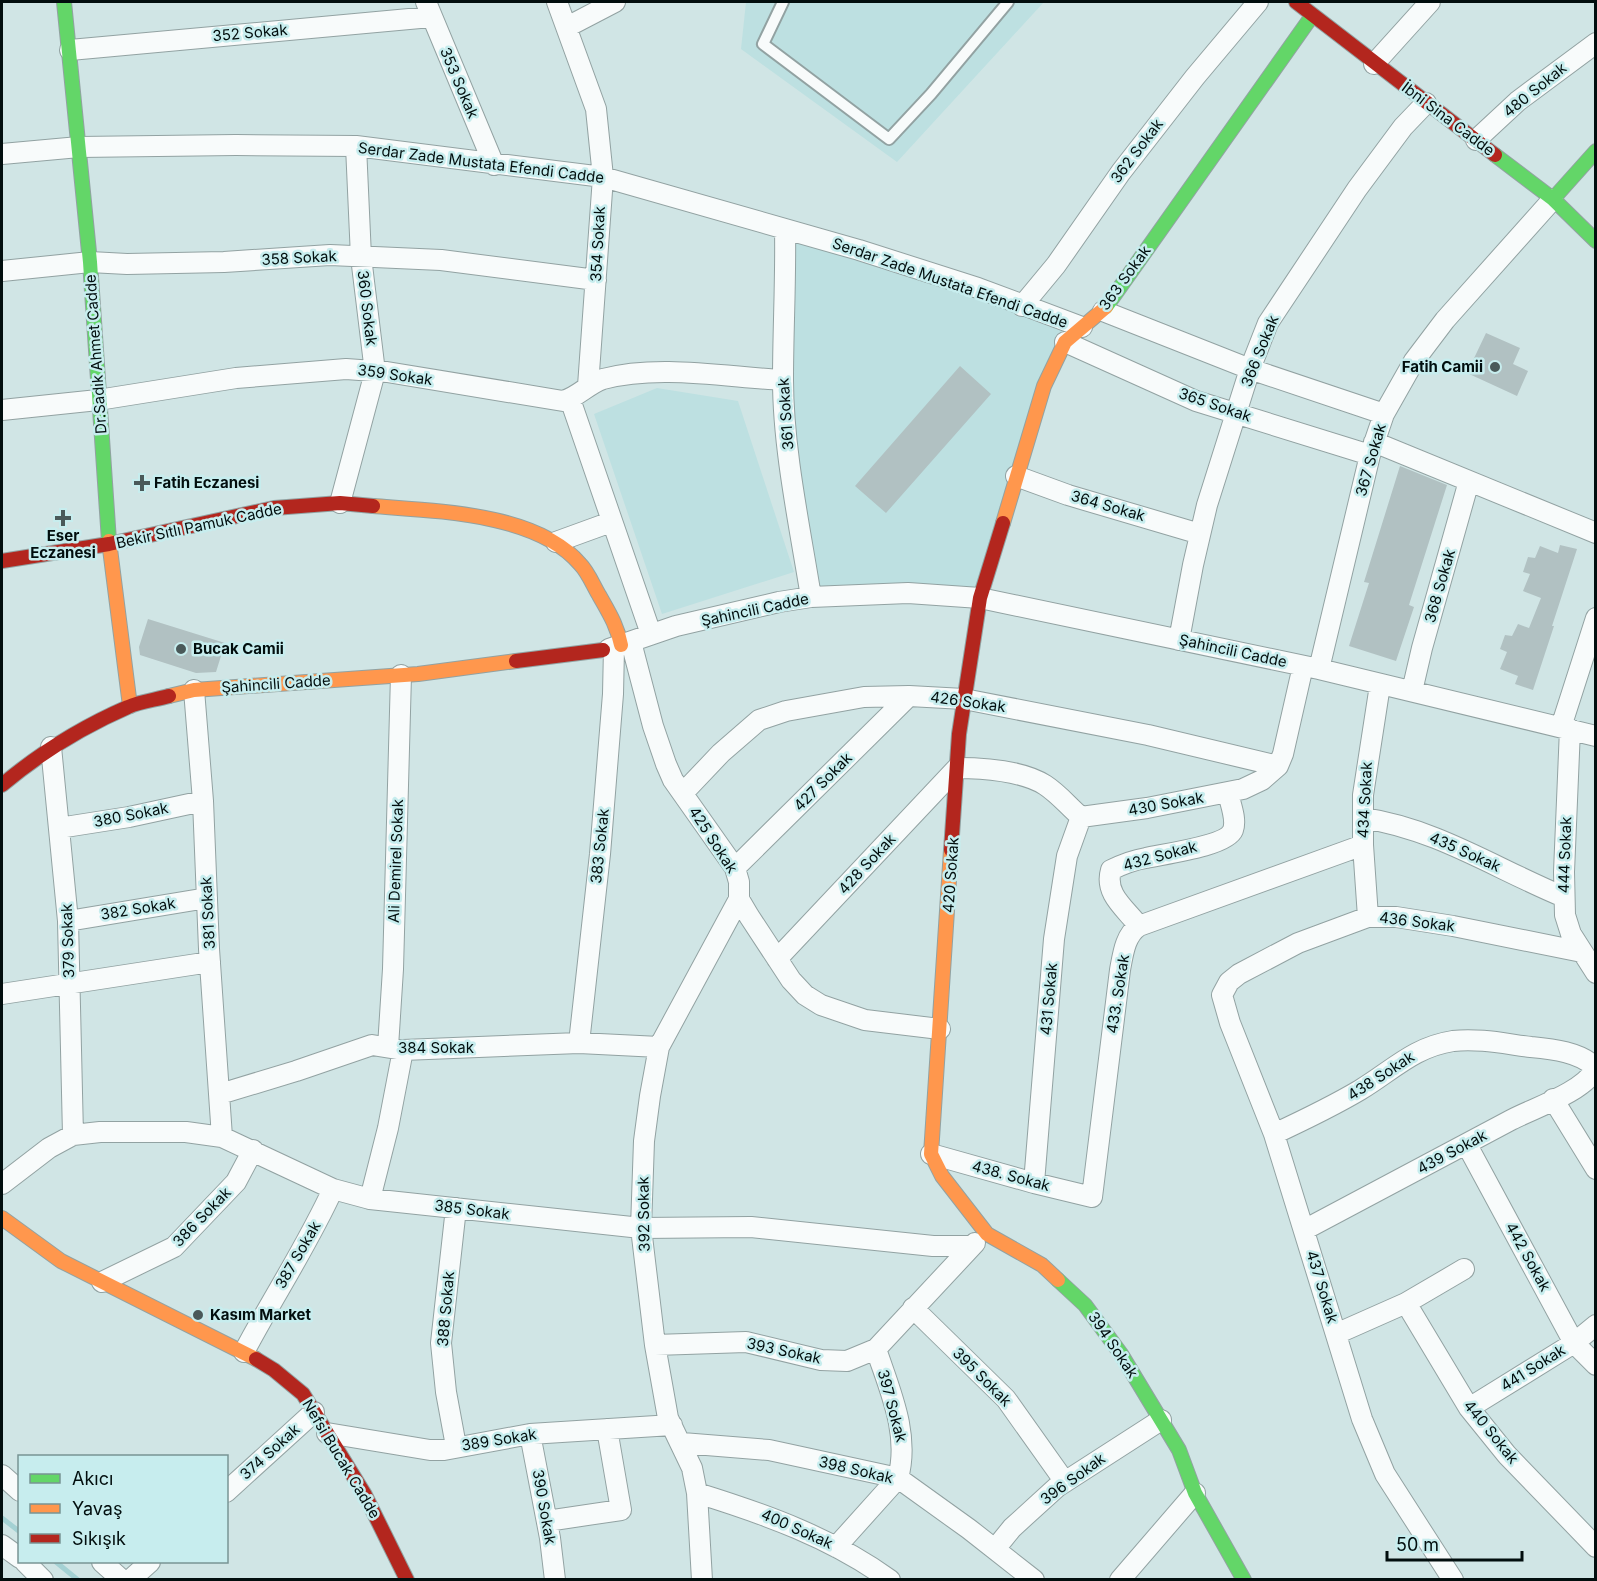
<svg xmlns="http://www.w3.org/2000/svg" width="1597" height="1581" viewBox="0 0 1597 1581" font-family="Inter,sans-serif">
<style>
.built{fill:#bde0e1}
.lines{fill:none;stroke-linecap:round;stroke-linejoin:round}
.stream{stroke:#a4d1d3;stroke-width:5}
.building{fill:#b1c1c2}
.lane-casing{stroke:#92a2a2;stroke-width:14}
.street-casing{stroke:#92a2a2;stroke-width:22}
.fast-casing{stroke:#92a2a2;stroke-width:16}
.slow-casing{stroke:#92a2a2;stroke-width:16}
.jam-casing{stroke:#92a2a2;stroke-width:16}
.lane{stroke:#f8fbfb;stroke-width:10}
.street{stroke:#f8fbfb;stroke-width:20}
.fast{stroke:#63d668;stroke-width:14}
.slow{stroke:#ff974d;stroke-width:14}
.jam{stroke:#b3261e;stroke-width:14}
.poi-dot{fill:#4a5959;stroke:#c7edee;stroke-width:2}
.labels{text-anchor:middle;stroke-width:5;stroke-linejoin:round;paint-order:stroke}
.street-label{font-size:15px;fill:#020e0e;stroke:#c7edee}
.poi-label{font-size:15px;font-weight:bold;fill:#020e0e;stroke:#c7edee;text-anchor:start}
</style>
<rect width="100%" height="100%" fill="#d0e5e5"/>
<path class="built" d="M746,2H1044L897,162L741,49Z
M785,229L1056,318L1065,342L980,598L811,597L783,380Z
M657,388L738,401L794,572L662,614L594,414Z"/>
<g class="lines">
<path class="stream" d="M2,1518L20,1532
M56,1562L78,1580"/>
</g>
<path class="building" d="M1486,333L1520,348L1513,364L1528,371L1517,396L1467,373Z
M960,366L991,394L886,513L855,486Z
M1400,466L1447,485L1409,605L1414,607L1396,661L1349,646L1369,583L1364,582Z
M1560,545L1577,549L1552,626H1554L1533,690L1515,684L1518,676L1500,669L1507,652L1500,649L1505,635L1512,636L1518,624L1529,628L1541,598L1523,591L1530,574L1523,572L1528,557L1535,558L1540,546L1558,553Z
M148,619L225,643L216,672L196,673L140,655L139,647Z"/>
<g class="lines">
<defs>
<path id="lane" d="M783,2L763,44L889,139L931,94L1008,2"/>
<path id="street" d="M426,2L494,165
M557,2L596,109L603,177L588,386
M567,27L615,2
M70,50L431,17
M1374,64L1430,2
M1476,140L1518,101L1596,43
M2,154L79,147L236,145L356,146L603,177L859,250L978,288L1082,327
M785,229C786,279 783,329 783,380C783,449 800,528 811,597
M2,271L90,262L127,264L224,262L330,255L441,260L596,280
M1022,306L1056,265L1121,172L1195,77L1258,2
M1103,311L1250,369L1384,414
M1065,342L1196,401L1370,455
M570,399L651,634
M2,410L98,400L236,378L346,369L387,372L563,401C578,397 588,384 603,379C658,364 726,377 783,380
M1374,442L1596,533
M1016,476L1068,495L1200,534
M340,503L375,372L361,257L356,146
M556,542L611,522
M1179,640L1193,565L1207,505L1250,369L1268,323L1357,189L1403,127L1426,103
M631,642L653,726L666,764L673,780L735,868L739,882V899L749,916L791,980L805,995L821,1005L865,1020L940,1029
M609,649L676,626L779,602L811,597L908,593L980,598L1319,669L1596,736
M1319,669L1370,455L1384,414L1414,361L1445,320L1553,199
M194,690L203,801L209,949L222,1137
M1412,691L1422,648L1469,481
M1561,727L1596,618
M1570,729L1564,872L1565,915L1571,934L1596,973
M51,747L68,921L73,1135
M683,793L721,753L759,720L786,711L864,697L909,696L964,699L1148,735L1278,766
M1363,818C1437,829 1496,869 1564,897
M59,828L129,817L203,801
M735,868L909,696
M1368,917L1363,845V795L1380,685
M68,921L207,898
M1139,926C1125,908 1104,894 1111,870C1123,864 1134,860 1146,858C1163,854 1227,846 1233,830C1237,819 1230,803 1228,793
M777,959L957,768C983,768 1023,771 1045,785C1059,794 1069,807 1081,817L1147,808L1243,789L1262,780L1278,766L1283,754L1303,666
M2,994L210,962
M579,1043L600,854L613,694L614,648
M388,1047L393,969L401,675
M220,1094L296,1071L372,1045L403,1050L579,1043L659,1047
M1553,1099L1596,1169
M1274,1134C1304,1120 1333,1106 1360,1090C1393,1070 1414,1047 1453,1041C1479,1038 1506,1044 1531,1047C1552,1049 1581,1052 1596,1068
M1467,1145L1574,1343L1596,1365
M931,1154L1034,1183L1092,1197L1120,970C1123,954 1125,935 1139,926L1363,845
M1034,1183L1054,939L1067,856L1081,817
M2,1184L49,1148L73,1135L100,1132H186L222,1137L333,1189L370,1199L641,1228L751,1227L933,1246H970
M370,1199L388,1128L403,1050
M456,1208L441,1343L446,1392L456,1446
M1304,1230C1373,1194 1442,1157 1511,1120C1536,1107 1581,1093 1596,1069
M102,1282L174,1247L236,1182L253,1150
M1406,1303L1469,1408L1507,1455L1596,1547
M913,1308L1006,1399L1065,1482
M1336,1334L1406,1303L1464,1269
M655,1345L746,1342L821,1360L847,1361L876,1349L975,1243
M244,1352C273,1297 307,1246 333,1189
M1469,1408L1574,1343L1596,1325
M327,1433L430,1450H444L530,1434L672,1425
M530,1434L550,1538L555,1580
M682,1443L769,1450L898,1478L969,1529L1034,1580
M2,1475L20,1491
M226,1492L314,1412
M697,1493C765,1514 832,1538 890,1580
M547,1521L621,1510L607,1429
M2,1545L20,1558
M836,1547L898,1478C910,1434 890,1391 876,1349
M995,1549L1012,1528L1057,1487L1161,1420
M25,1562L43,1580
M102,1562L122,1580
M130,1580L150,1562
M702,1580L697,1493L692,1468L668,1418L655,1345L641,1228L644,1141L650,1096L659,1047L739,899
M1120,1580L1195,1493
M1453,1580L1385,1474L1362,1419L1274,1134L1230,1023L1222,995L1229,982L1239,974L1298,943L1368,917H1396L1453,926L1582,952"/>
<path id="fast" d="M64,2L90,262L109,541
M1495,155L1553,199L1596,241
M1553,199L1596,151
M1106,307L1312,16
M1058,1280L1085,1305L1121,1354L1179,1450L1195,1493L1244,1580"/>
<path id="slow" d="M373,506C436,511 537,513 580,564C588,572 593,585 599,595C609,613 617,625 621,645
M1003,523L1044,386L1065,342L1106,307
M109,541L130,706
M169,696L194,690L418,674L516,661
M951,850L931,1154L942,1176L987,1234L1042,1265L1058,1280
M2,1218L61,1261L256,1359"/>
<path id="jam" d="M1296,2L1495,155
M2,561L109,544L274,508L340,503L373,506
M516,661L603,650
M2,785C40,753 82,727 128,707C141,701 156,700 169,696
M951,850L959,734L980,598L1003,523
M256,1359L274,1370L303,1394L365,1495L407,1580"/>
</defs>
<use href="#lane" class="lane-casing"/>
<use href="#street" class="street-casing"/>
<use href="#fast" class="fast-casing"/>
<use href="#slow" class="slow-casing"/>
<use href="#jam" class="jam-casing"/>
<use href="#lane" class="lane"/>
<use href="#street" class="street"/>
<use href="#fast" class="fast"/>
<use href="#slow" class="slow"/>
<use href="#jam" class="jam"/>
</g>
<g class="poi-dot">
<circle cx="1495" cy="367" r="6"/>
<path d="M139 474h6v6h6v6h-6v6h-6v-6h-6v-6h6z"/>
<path d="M60 509h6v6h6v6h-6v6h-6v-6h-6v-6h6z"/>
<circle cx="181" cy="649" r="6"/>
<circle cx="198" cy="1315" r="6"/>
</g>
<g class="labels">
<g class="street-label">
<text transform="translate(250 33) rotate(-5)" y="5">352 Sokak</text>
<text transform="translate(459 83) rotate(67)" y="5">353 Sokak</text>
<text transform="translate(1535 90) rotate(-39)" y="5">480 Sokak</text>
<text transform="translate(1448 119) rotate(37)" y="5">İbni Sina Cadde</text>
<text transform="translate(1137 151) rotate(-53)" y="5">362 Sokak</text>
<text transform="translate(481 163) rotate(7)" y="5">Serdar Zade Mustata Efendi Cadde</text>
<text transform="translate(598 244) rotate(-87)" y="5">354 Sokak</text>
<text transform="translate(299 258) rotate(-3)" y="5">358 Sokak</text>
<text transform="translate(1125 278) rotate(-54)" y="5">363 Sokak</text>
<text transform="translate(950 283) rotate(19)" y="5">Serdar Zade Mustata Efendi Cadde</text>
<text transform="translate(367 308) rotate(83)" y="5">360 Sokak</text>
<text transform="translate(1260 351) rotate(-68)" y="5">366 Sokak</text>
<text transform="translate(96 354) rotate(-94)" y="5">Dr.Sadık Ahmet Cadde</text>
<text transform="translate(395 375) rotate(8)" y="5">359 Sokak</text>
<text transform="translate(1215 405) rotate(19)" y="5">365 Sokak</text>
<text transform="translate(786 414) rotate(-94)" y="5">361 Sokak</text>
<text transform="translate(1371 460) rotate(-74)" y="5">367 Sokak</text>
<text transform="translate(1108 506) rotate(16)" y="5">364 Sokak</text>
<text transform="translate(199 526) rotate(-12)" y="5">Bekir Sıtlı Pamuk Cadde</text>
<text transform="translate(1440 586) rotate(-74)" y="5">368 Sokak</text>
<text transform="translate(755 610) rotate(-12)" y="5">Şahincili Cadde</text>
<text transform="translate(1233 651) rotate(12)" y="5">Şahincili Cadde</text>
<text transform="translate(276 684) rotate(-4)" y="5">Şahincili Cadde</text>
<text transform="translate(968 702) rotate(8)" y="5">426 Sokak</text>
<text transform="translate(823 782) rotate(-45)" y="5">427 Sokak</text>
<text transform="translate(1365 800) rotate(-87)" y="5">434 Sokak</text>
<text transform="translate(1166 804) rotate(-10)" y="5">430 Sokak</text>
<text transform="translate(131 815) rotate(-11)" y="5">380 Sokak</text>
<text transform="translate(713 840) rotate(57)" y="5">425 Sokak</text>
<text transform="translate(600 846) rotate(-84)" y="5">383 Sokak</text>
<text transform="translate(1465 852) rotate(24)" y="5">435 Sokak</text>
<text transform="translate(1565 855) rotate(-88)" y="5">444 Sokak</text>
<text transform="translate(1160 856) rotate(-15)" y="5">432 Sokak</text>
<text transform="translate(396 861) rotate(-88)" y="5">Ali Demirel Sokak</text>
<text transform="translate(867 864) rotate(-47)" y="5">428 Sokak</text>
<text transform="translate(951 875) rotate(-86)" y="5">420 Sokak</text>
<text transform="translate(138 909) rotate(-9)" y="5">382 Sokak</text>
<text transform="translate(208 913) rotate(-93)" y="5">381 Sokak</text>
<text transform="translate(1417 922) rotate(7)" y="5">436 Sokak</text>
<text transform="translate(68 941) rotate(-92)" y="5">379 Sokak</text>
<text transform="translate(1118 994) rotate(-81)" y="5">433. Sokak</text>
<text transform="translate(1049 999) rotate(-85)" y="5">431 Sokak</text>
<text x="436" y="1053">384 Sokak</text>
<text transform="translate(1381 1076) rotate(-33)" y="5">438 Sokak</text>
<text transform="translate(1452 1152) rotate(-28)" y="5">439 Sokak</text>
<text transform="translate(1011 1176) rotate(15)" y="5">438. Sokak</text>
<text transform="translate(472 1210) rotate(7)" y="5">385 Sokak</text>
<text transform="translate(644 1214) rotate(-91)" y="5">392 Sokak</text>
<text transform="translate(202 1217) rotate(-46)" y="5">386 Sokak</text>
<text transform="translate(298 1255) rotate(-60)" y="5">387 Sokak</text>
<text transform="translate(1528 1257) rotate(61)" y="5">442 Sokak</text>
<text transform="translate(1322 1287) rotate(73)" y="5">437 Sokak</text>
<text transform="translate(446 1309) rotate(-85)" y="5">388 Sokak</text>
<text transform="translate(1113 1345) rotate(56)" y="5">394 Sokak</text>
<text transform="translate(784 1351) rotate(12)" y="5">393 Sokak</text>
<text transform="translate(1533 1368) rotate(-32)" y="5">441 Sokak</text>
<text transform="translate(982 1377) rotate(45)" y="5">395 Sokak</text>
<text transform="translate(892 1406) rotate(75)" y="5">397 Sokak</text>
<text transform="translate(1491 1432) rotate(51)" y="5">440 Sokak</text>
<text transform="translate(499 1440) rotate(-9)" y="5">389 Sokak</text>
<text transform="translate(270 1452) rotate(-42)" y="5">374 Sokak</text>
<text transform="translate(341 1459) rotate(59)" y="5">Nefsi Bucak Cadde</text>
<text transform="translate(856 1470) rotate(13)" y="5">398 Sokak</text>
<text transform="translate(1073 1479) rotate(-36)" y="5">396 Sokak</text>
<text transform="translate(544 1507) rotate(80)" y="5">390 Sokak</text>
<text transform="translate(797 1529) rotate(24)" y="5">400 Sokak</text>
</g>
<g class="poi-label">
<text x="1483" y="372" text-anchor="end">Fatih Camii</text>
<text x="154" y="488">Fatih Eczanesi</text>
<text x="63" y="541" text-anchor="middle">Eser<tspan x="63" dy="17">Eczanesi</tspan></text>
<text x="193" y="654">Bucak Camii</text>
<text x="210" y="1320">Kasım Market</text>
</g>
</g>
<rect width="1597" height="1581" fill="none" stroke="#020e0e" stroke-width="6"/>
<rect x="18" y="1455" width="210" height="108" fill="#c7edee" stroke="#789494" stroke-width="1.5"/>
<rect x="30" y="1474" width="30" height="9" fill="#63d668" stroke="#789494" stroke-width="1.5"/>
<text x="72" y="1485" font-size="18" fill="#020e0e">Akıcı</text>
<rect x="30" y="1504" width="30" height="9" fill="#ff974d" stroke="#789494" stroke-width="1.5"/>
<text x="72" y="1515" font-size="18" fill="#020e0e">Yavaş</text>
<rect x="30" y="1534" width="30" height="9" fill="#b3261e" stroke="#789494" stroke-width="1.5"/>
<text x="72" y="1545" font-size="18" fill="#020e0e">Sıkışık</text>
<path d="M1387 1551v9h135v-9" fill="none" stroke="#020e0e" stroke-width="3"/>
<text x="1396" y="1551" font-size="18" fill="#020e0e" stroke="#c7edee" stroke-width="4.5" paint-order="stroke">50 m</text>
</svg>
